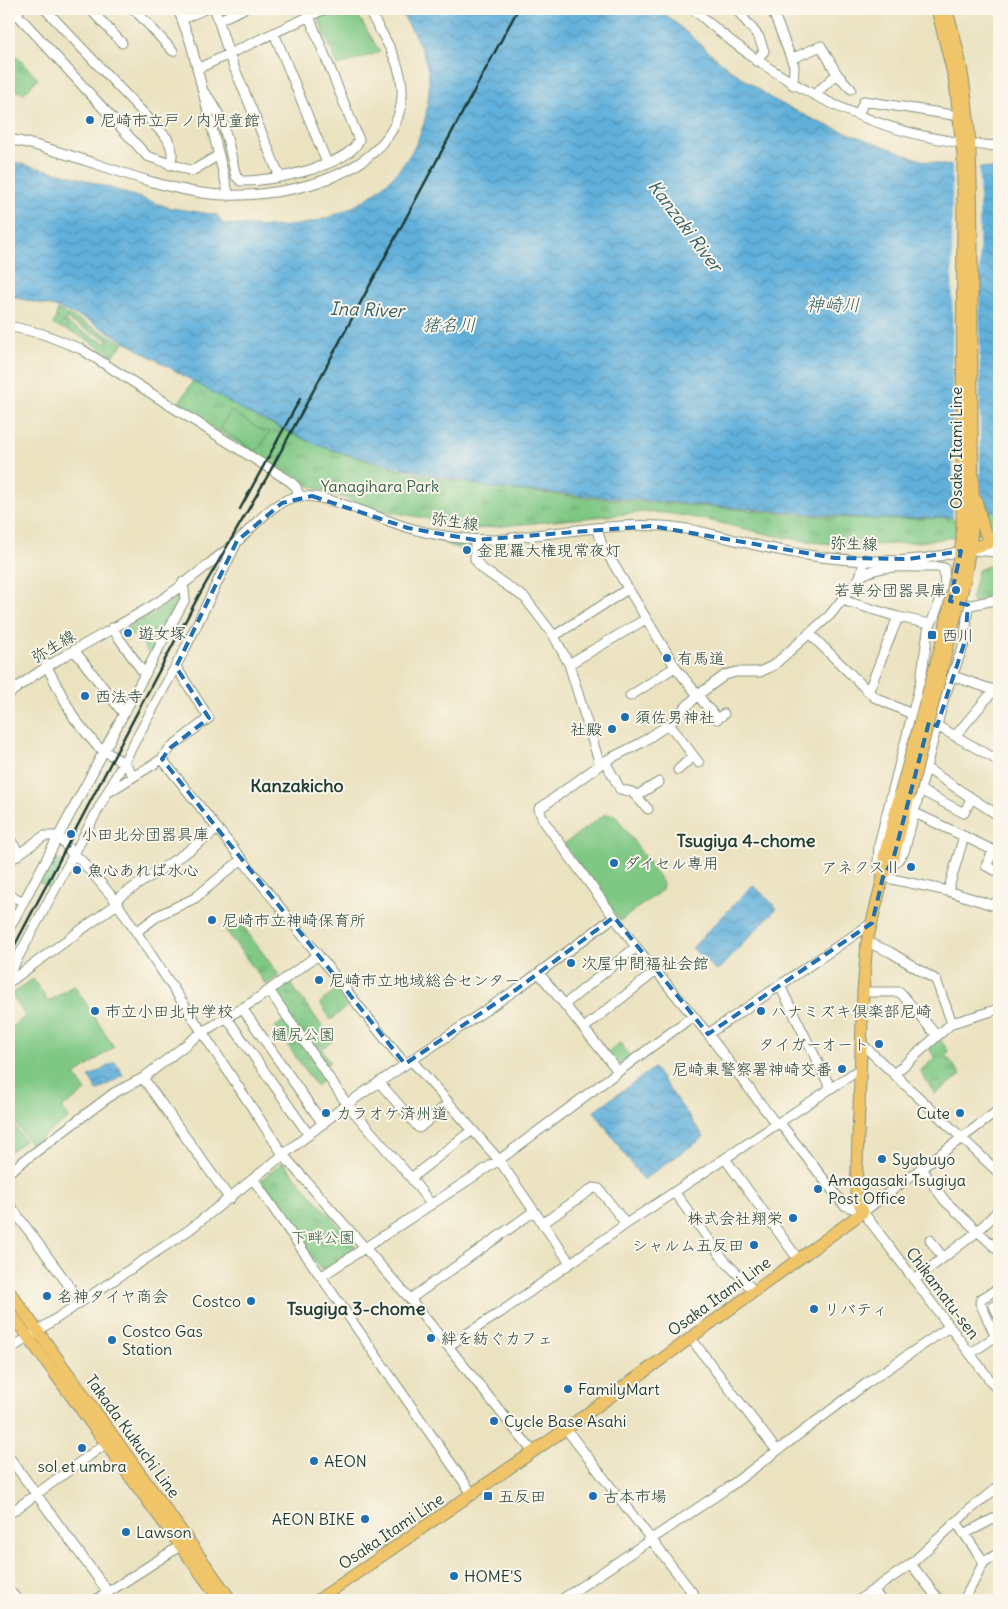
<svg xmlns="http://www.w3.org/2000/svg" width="1008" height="1609" viewBox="0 0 1008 1609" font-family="Delius,'Klee One',sans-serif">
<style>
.grass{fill:url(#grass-tufts);stroke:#4f825c}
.garden{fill:url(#garden-dots);stroke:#4f825c;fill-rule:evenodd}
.pitch{fill:#7fc884;stroke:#4f825c}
.water{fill:url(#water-waves);stroke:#407688}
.pier{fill:#ebe2c0}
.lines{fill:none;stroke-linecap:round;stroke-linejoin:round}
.minor-casing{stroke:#85907a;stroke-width:11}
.major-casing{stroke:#85907a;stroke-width:13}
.minor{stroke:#fff;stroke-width:9}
.major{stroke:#f0c469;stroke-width:11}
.rail{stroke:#1f3d34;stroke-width:2.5}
.major-bridge-casing{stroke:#85907a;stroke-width:13;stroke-linecap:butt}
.major-bridge{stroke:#f0c469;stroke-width:11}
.marked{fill:none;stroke:#1f6fb2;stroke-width:4;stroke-dasharray:10 6;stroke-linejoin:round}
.poi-dot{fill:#1f6fb2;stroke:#fbf7ec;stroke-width:2}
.labels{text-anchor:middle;stroke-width:4;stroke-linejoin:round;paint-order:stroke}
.poi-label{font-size:16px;fill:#1f3d34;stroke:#fbf7ec;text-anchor:start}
.street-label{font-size:16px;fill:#1f3d34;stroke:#fbf7ec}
.park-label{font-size:16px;fill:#376048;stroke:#fbf7ec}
.water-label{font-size:18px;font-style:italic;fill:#336066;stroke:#fbf7ec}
.neighbourhood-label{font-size:18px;font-weight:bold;fill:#1f3d34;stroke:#fbf7ec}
</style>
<defs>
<pattern id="grass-tufts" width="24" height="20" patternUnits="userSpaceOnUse" patternTransform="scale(1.25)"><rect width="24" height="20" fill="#7fc884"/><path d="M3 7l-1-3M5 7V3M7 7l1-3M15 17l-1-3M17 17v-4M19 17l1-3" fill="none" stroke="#67a46d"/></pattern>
<pattern id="garden-dots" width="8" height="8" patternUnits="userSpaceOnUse" patternTransform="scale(1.25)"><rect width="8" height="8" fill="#7fc884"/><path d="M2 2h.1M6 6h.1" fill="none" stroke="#67a46d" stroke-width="1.8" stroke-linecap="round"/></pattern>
<pattern id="water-waves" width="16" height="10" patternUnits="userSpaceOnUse" patternTransform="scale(1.25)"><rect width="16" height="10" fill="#61b0db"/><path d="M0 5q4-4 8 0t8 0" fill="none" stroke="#4f90b2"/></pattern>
</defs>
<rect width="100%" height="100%" fill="#fbf7ec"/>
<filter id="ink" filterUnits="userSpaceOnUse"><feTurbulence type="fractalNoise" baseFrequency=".02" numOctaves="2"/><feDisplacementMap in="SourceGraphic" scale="10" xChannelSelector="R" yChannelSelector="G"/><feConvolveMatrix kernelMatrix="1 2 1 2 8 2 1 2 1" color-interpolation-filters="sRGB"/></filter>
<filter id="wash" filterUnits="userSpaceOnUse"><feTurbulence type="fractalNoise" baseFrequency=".0096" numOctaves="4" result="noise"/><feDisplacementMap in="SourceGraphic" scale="20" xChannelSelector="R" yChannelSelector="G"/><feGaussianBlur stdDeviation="1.12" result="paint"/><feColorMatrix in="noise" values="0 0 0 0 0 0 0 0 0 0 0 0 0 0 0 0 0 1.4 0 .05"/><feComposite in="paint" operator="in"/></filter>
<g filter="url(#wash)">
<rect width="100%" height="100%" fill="#ebe2c0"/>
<path class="grass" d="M9,48L38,79L24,93L9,89Z
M193,381C237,405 280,432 327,448C450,492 583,497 713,507C808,515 905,528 999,510V529C928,543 860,552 788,538C741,530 694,513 646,512L462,530L463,525L375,509L302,483L177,406Z
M432,538L467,544L470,548L466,549L465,552Z
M999,562V596L975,602L971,601L978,570Z
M177,597L179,601L149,655L137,633L126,640L120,631L155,613Z
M52,856L63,863L49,888L39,882Z
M237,918L279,975L266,985L224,928Z
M288,980L333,1041L322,1049L330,1062L320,1069L326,1079L316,1086L275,1027L290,1016L273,991Z
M939,1038L949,1052L946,1055L961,1075L935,1094L920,1071L935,1058L928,1047Z
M620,1043L631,1057L622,1063H615L607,1053Z
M283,1162L355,1245V1248L324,1269H320L261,1180Z"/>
<path class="garden" d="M58,310L124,343L113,356L77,334L53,325ZM65,319L108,340L109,341L105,343L64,322Z"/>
<path class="pitch" d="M334,9H354L380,52L338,66L318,18L319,16Z
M231,411L264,432L267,430L270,432L256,452L220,428Z
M605,814L615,815L663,883L662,890L620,921L564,844Z
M33,979L48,1002L74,985L114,1047L75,1075L86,1091L62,1108L69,1118L31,1145L9,1114V1028L26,1017L11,994Z
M338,988L350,1004L331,1020L320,1003Z
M9,1118L25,1141L10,1151L9,1149Z"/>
<path class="water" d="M399,9H659L727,67L774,100L818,122L924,161L944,165L999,169V510L954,517L876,519L492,488L376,462L320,446L246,412L88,320L55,307L9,296V161L76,177L171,208L217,215L223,224C249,226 277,229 303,224C365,213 423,166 428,100C429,91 430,79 428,70C423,47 411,29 399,9Z
M753,885L777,908L717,971L692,948Z
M115,1062L123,1075L97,1091L89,1077Z
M654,1068L704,1137L643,1180L594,1111Z"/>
<path class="pier" d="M952,163L979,166L980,488L986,515L953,519Z"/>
</g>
<g filter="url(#ink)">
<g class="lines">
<defs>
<path id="minor" d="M45,9L167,138C172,148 174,154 170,165
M90,9L122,43
M134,9L173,51
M178,9L191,44L229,196
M215,9L229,55L280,177
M693,9C780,87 881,141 999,146
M736,9L759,37L764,51L756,61
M772,9L794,66L793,85
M16,13L147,156L192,171L219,155
M182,19L205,9
M9,20L20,9
M219,20L243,9
M274,33L327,163
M791,59L821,46L837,74L851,89
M197,69L325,9
M203,91C225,114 228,145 236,176L241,181C268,182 348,167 359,140L306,9
M814,95L837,74
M858,115L864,101L959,116
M9,139C75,152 136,183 202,193C268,203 397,180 402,96C404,64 382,35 368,9
M9,326L43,334L81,349L291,482L296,487L299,496
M597,530L602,545L676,668L717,719L724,714
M475,540V559L481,568L525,598L554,636L569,664L600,765
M972,550L999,552
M860,577C880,562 914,568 938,567L944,568L945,589L928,631L921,680L879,844L878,863L882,874
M842,600L898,617L930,624
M963,604L971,605L999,599
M112,628L145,675
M809,633L874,697L916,716
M554,636L628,589
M74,650L124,714
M569,664L646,619
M46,665L74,718L97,746L125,764L134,776
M176,667L209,718L170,748L162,759L405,1064
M953,676L999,692
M869,690L898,617
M9,694C52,659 102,636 150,607C179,590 205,566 232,546C252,530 273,498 301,496C330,495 377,518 406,527C435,536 465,540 495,540C555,534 620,520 680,528C710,532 739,542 769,548C830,561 900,568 961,551
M630,696L675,667
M932,723L999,761
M669,724L699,763
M956,735L999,684
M605,761L620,789L632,792L648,809
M926,768L999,816
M678,770L693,756
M920,790L964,813L971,799
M107,793L162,759
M636,796L659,782
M915,813L999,853
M9,838L19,853
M994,850L986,866L999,872
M9,861L44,836H59L73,855L80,859L115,900L284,1156L410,1299L533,1452
M891,868L904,852L944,698L965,641L968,605
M883,877L948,891L992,905L999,900
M948,891L964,836
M9,896L24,901
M115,900L188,851L218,829
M9,929L185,599L183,582
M136,932L159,915L195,898L242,859
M867,942L890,952L936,980L952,1023
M539,973L618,1071
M9,974L185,649L236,544
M9,982L117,904
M780,986L830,1087
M269,990L347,1104L411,1178L471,1131
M863,992H900L937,1036
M565,1004L636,947
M242,1008L323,1124
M227,1018L309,1135
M584,1028L656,971
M708,1034L872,923
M861,1043L999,1173
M412,1061L499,1160L570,1263
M895,1073L952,1023L999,1009
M143,1078L230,1199
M379,1082L419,1128L448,1104
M779,1122L844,1205L863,1212
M776,1124L708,1034L636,947L543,820L539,809L605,761L641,743L669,724L698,695L725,675L736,672H760L774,665L830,615L860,577L865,559
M726,1160L798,1259
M921,1168L945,1201L999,1251
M9,1172L114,1093L143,1078L201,1033L254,1001L318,955
M411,1178L431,1204
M253,1179L473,1495
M675,1193L724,1260L754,1291
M9,1204L81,1302
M863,1212L999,1392
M863,1212L999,1110
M542,1224L593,1188L599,1189L626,1224
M930,1240L943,1258
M322,1276L499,1160L693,1016
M914,1280L977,1232L999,1210
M410,1299L533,1212
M994,1306L999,1316
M995,1335L980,1303L981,1299L999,1288
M690,1337L777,1451
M448,1346L501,1312L626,1224L860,1069
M9,1350L189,1230L347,1104L517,989L614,917
M970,1354L999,1334
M566,1429L698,1600
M9,1457L108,1592
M9,1514L105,1444
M956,1522L984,1562
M964,1534L999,1516
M911,1564L939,1600
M873,1590L881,1600
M9,1591L18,1600
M96,1600L180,1546
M561,1600L729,1487L867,1383L949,1327
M859,1600L911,1564L967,1512L999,1486
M964,1600L984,1562L999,1553"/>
<path id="major" d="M937,9L955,82L963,156L962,541L955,578
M946,9C973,87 971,170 972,252C972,332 971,411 973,491L972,532L965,580
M976,500L985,533L996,541
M965,550L999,540
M884,875L893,860L909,797
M9,1291L231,1600
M9,1311L220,1600
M318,1600L566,1429L863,1212L856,1196L863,992L867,942L883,877L884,857L900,794"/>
</defs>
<use href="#minor" class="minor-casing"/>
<use href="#major" class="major-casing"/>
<use href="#minor" class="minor"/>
<use href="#major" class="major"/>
<path class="rail" d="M240,509L300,399
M9,956L198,597L267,477L518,9"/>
<defs>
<path id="major-bridge" d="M900,794L943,638L955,578
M909,797L965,580"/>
</defs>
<use href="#major-bridge" class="major-bridge-casing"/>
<use href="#major-bridge" class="major-bridge"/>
</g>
</g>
<path class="marked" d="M312,496L408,528L475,540L651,526L835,558L909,559L961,551L950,601L968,605L965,641L937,726L929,722L893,860L883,877L872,923L708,1034L614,917L517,989L405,1064L162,759L170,748L209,718L176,667L237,541L282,503Z"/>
<g class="poi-dot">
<circle cx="90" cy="120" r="5"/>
<circle cx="467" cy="550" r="5"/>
<circle cx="956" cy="590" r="5"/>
<circle cx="128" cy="633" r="5"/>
<rect x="927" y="630" width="10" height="10" rx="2.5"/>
<circle cx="667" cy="658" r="5"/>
<circle cx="85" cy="696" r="5"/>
<circle cx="625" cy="717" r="5"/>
<circle cx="612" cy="729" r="5"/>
<circle cx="71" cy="834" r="5"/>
<circle cx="614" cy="863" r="5"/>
<circle cx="911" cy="867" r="5"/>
<circle cx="77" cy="870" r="5"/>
<circle cx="212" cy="920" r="5"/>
<circle cx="571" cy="963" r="5"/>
<circle cx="319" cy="980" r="5"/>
<circle cx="95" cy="1011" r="5"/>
<circle cx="761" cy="1011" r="5"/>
<circle cx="879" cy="1044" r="5"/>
<circle cx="842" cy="1069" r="5"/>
<circle cx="326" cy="1113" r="5"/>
<circle cx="960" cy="1113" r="5"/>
<circle cx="882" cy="1159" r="5"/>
<circle cx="818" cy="1189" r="5"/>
<circle cx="793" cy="1218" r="5"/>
<circle cx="754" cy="1245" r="5"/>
<circle cx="47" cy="1296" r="5"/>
<circle cx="251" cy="1301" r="5"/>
<circle cx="814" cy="1309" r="5"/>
<circle cx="431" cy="1338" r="5"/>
<circle cx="112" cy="1340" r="5"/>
<circle cx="568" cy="1389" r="5"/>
<circle cx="494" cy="1421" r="5"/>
<circle cx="82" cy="1448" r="5"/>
<circle cx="314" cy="1461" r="5"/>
<rect x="483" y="1491" width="10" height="10" rx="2.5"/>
<circle cx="593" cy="1496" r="5"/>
<circle cx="365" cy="1519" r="5"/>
<circle cx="126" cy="1532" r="5"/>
<circle cx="454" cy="1576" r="5"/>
</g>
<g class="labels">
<g class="poi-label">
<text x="100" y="126">尼崎市立戸ノ内児童館</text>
<text x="477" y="556">金毘羅大権現常夜灯</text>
<text x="946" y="596" text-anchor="end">若草分団器具庫</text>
<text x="138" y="639">遊女塚</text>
<text x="942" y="641">西川</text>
<text x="677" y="664">有馬道</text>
<text x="95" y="702">西法寺</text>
<text x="635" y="723">須佐男神社</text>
<text x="602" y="735" text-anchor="end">社殿</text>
<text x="81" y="840">小田北分団器具庫</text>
<text x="624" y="869">ダイセル専用</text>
<text x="901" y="873" text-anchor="end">アネクスⅡ</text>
<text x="87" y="876">魚心あれば水心</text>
<text x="222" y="926">尼崎市立神崎保育所</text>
<text x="581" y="969">次屋中間福祉会館</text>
<text x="329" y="986">尼崎市立地域総合センター</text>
<text x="105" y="1017">市立小田北中学校</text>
<text x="771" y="1017">ハナミズキ倶楽部尼崎</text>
<text x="869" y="1050" text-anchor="end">タイガーオート</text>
<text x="832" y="1075" text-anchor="end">尼崎東警察署神崎交番</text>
<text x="336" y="1119">カラオケ済州道</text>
<text x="950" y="1119" text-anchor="end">Cute</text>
<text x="892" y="1165">Syabuyo</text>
<text x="828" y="1186">Amagasaki Tsugiya<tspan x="828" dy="18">Post Office</tspan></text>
<text x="783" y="1224" text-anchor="end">株式会社翔栄</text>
<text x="744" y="1251" text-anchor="end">シャルム五反田</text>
<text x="57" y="1302">名神タイヤ商会</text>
<text x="241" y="1307" text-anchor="end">Costco</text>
<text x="824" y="1315">リバティ</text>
<text x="122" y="1337">Costco Gas<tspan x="122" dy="18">Station</tspan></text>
<text x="441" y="1344">絆を紡ぐカフェ</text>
<text x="578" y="1395">FamilyMart</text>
<text x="504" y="1427">Cycle Base Asahi</text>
<text x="324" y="1467">AEON</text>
<text x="82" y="1472" text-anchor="middle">sol et umbra</text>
<text x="498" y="1502">五反田</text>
<text x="603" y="1502">古本市場</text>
<text x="355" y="1525" text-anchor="end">AEON BIKE</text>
<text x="136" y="1538">Lawson</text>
<text x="464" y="1582">HOME'S</text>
</g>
<g class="street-label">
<text transform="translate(956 448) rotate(-90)" y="6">Osaka Itami Line</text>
<text transform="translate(455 521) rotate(8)" y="6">弥生線</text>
<text transform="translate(854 543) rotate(2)" y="6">弥生線</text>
<text transform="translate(53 646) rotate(-31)" y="6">弥生線</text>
<text transform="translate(943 1293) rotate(53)" y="6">Chikamatu-sen</text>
<text transform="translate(719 1296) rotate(-36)" y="6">Osaka Itami Line</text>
<text transform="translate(133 1436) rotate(54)" y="6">Takada Kukuchi Line</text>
<text transform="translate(391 1531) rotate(-34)" y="6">Osaka Itami Line</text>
</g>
<g class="park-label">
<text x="380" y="492">Yanagihara Park</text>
<text x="303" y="1040">樋尻公園</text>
<text x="323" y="1243">下畔公園</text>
</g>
<g class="water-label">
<text transform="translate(685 226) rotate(53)" y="6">Kanzaki River</text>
<text x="833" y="311">神崎川</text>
<text transform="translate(367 310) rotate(2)" y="6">Ina River</text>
<text x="449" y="331">猪名川</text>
</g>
<g class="neighbourhood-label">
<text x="297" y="792">Kanzakicho</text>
<text x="746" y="847">Tsugiya 4-chome</text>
<text x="356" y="1315">Tsugiya 3-chome</text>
</g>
</g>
<rect width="1008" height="1609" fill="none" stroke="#fbf7ec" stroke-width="30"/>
</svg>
